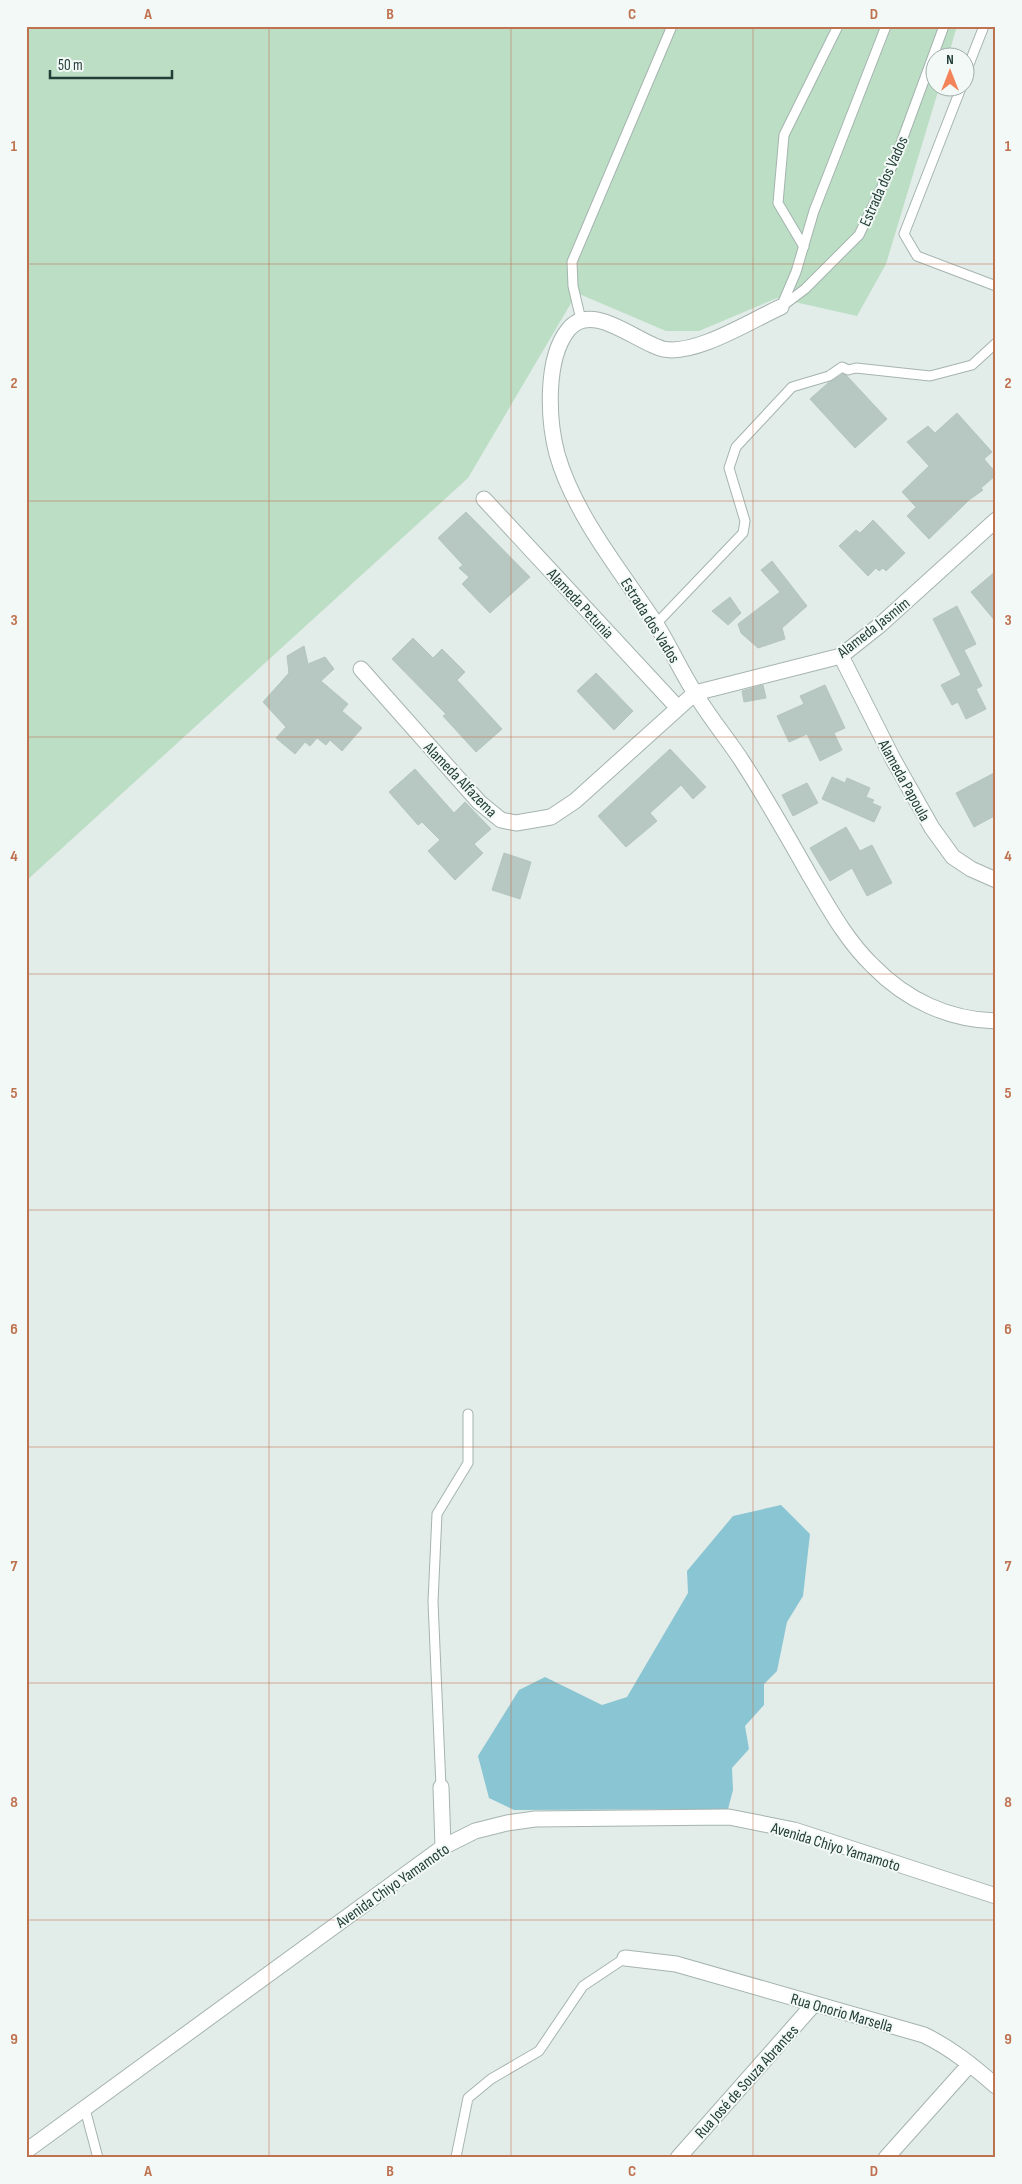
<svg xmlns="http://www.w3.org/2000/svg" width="1022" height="2184" viewBox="0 0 1022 2184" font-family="'Sofia Sans Condensed',sans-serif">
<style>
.green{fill:#bbdec5}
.water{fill:#89c5d2}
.building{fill:#b7c7c1;stroke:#b4c6bf}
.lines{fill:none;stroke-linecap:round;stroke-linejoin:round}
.service-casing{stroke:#a5b4af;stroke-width:11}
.minor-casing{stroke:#a5b4af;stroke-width:17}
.tertiary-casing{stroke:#a5b4af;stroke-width:17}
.service{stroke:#fff;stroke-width:9}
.minor{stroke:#fff;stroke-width:15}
.tertiary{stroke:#fff;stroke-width:15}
.grid{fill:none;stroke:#bf7250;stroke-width:1;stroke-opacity:0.55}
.labels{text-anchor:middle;stroke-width:4;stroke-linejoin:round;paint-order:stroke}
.street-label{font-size:16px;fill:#223e37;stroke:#f3f9f6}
.neatline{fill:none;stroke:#bf7250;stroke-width:2}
.grid-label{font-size:16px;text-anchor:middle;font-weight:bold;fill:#bf7250}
</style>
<rect width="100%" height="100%" fill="#e2ece8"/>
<path class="green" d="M26,26H957L948,57L934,58V88H939L886,264L857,316L777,298L699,331H666L577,293L468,478L26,881Z"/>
<path class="water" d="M781,1505L810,1534L803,1596L787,1622L777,1671L764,1684V1705L745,1726L749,1749L732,1768L733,1790L728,1809L514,1810L489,1798L478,1756L519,1690L545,1677L602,1705L627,1697L688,1593L687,1571L733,1516Z"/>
<path class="building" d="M843,374L847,376L887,419L855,448L810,399L828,383Z
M957,413L992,452L984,459L996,473V475L981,488L983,490L969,500L929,539L907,516L916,507L902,492L929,466L907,442L928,426L935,433Z
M466,512L530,577L490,613L462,584L469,577L459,568L463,565L438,538Z
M873,520L905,553L886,571L883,568L879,571L876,568L868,576L839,546L856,530L860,533Z
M772,561L807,606L782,628L785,639L758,648L741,633L738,624L780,592L761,570Z
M996,571V622L971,592Z
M730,597L741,613L728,625L712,611Z
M957,606L976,644L964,650L982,686L976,689L986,709L966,719L958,702L952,705L941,685L961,675L933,619Z
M413,638L433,658L442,649L465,672L457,680L502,729L476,752L443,716L446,714L392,659Z
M304,646L308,664L325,657L334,669L321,681L348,704L342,711L362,728L342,751L330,740L326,745L317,738L310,746L305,742L295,754L276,738L286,727L263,702L289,673L287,656Z
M596,673L633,711L614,730L577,691Z
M763,685L766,698L744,702L742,691Z
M825,685L845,728L834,733L842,750L820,761L807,734L789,742L777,716L804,704L800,696Z
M670,749L706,787L693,799L681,785L650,813L657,821L626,847L598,816Z
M415,769L454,813L465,802L491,829L474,844L483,853L455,880L428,851L440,840L422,822L418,825L389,792Z
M996,772V815L974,827L956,793Z
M832,777L845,783L847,778L870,788L866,797L874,800L872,803L881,807L874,822L822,799Z
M807,783L818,803L793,816L782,795Z
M846,827L860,851L872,845L892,883L867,896L852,868L830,881L810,848Z
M504,853L531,862L520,899L492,890Z"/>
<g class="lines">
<defs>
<path id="service" d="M964,77L984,26
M961,88L904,234L917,256L996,286
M804,247L778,203L784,135L838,26
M781,307L805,289L859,235L894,162L944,26
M781,307L796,272L814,211L886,26
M581,320L573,286L572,262L672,26
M656,624L743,533L745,521L729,468L736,447L792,387L829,376L842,367L848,370L856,368L930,376L972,365L996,343
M441,1787L433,1602L437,1514L468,1463V1414
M85,2109L98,2158
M456,2157L468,2098L491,2079L539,2051L583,1986L625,1958"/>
<path id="minor" d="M781,307C750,321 695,356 663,349C636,342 591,300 568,330C545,359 548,420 557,454C574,514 620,570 654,621C669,644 680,670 695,693C709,717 727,738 742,761C766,798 788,837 810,876C829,908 846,940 873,966C906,1000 949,1020 996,1021
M484,499L678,708
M841,656L893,759L932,828L953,857L971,869L996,880
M361,669L479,802L501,820L516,823L551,817L575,801L695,693L841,656L880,625L996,520
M441,1787L443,1847
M625,1958L676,1964L924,2035C951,2048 973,2066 996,2086
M678,2158L814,2004
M886,2158L970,2064"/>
<path id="tertiary" d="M26,2151L443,1847L475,1831L507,1823L535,1819L729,1817L794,1830L996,1896"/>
</defs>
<use href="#service" class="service-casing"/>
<use href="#minor" class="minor-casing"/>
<use href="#tertiary" class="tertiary-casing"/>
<use href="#service" class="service"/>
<use href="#minor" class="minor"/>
<use href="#tertiary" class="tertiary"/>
</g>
<path class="grid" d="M269,26V2158M511,26V2158M753,26V2158M26,264H996M26,501H996M26,737H996M26,974H996M26,1210H996M26,1447H996M26,1683H996M26,1920H996"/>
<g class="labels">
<g class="street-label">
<text transform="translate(883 181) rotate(-66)" y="6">Estrada dos Vados</text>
<text transform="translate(581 603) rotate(47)" y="6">Alameda Petunia</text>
<text transform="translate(651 620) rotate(58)" y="6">Estrada dos Vados</text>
<text transform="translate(873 627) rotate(-38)" y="6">Alameda Jasmim</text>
<text transform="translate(461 779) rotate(46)" y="6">Alameda Alfazema</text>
<text transform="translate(905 780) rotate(61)" y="6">Alameda Papoula</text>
<text transform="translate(836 1846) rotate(17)" y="6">Avenida Chiyo Yamamoto</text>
<text transform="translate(392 1885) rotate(-35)" y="6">Avenida Chiyo Yamamoto</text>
<text transform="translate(842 2012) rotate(16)" y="6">Rua Onorio Marsella</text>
<text transform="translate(746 2081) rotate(-48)" y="6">Rua José de Souza Abrantes</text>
</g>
</g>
<rect width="1022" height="2184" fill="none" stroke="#f3f9f6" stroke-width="55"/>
<g transform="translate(950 72)"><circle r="24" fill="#f3f9f6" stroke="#9faeaa"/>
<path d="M0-4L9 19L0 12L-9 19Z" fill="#f38359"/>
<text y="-8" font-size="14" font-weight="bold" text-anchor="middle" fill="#223e37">N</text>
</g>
<path d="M50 70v8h122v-8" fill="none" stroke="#223e37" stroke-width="2.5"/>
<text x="58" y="70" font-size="15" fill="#223e37" stroke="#f3f9f6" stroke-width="4" paint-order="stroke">50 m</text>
<rect x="28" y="28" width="966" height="2128" class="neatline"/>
<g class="grid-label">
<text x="148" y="19">A</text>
<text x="390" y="19">B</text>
<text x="632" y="19">C</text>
<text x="874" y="19">D</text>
<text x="14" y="151">1</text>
<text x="1008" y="151">1</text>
<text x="14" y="388">2</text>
<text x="1008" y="388">2</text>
<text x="14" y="625">3</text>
<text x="1008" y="625">3</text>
<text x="14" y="861">4</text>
<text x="1008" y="861">4</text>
<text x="14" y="1098">5</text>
<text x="1008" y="1098">5</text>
<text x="14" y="1334">6</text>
<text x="1008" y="1334">6</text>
<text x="14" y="1571">7</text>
<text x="1008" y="1571">7</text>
<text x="14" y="1807">8</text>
<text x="1008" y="1807">8</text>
<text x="14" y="2044">9</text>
<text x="1008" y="2044">9</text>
<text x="148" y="2176">A</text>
<text x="390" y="2176">B</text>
<text x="632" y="2176">C</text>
<text x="874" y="2176">D</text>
</g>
</svg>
